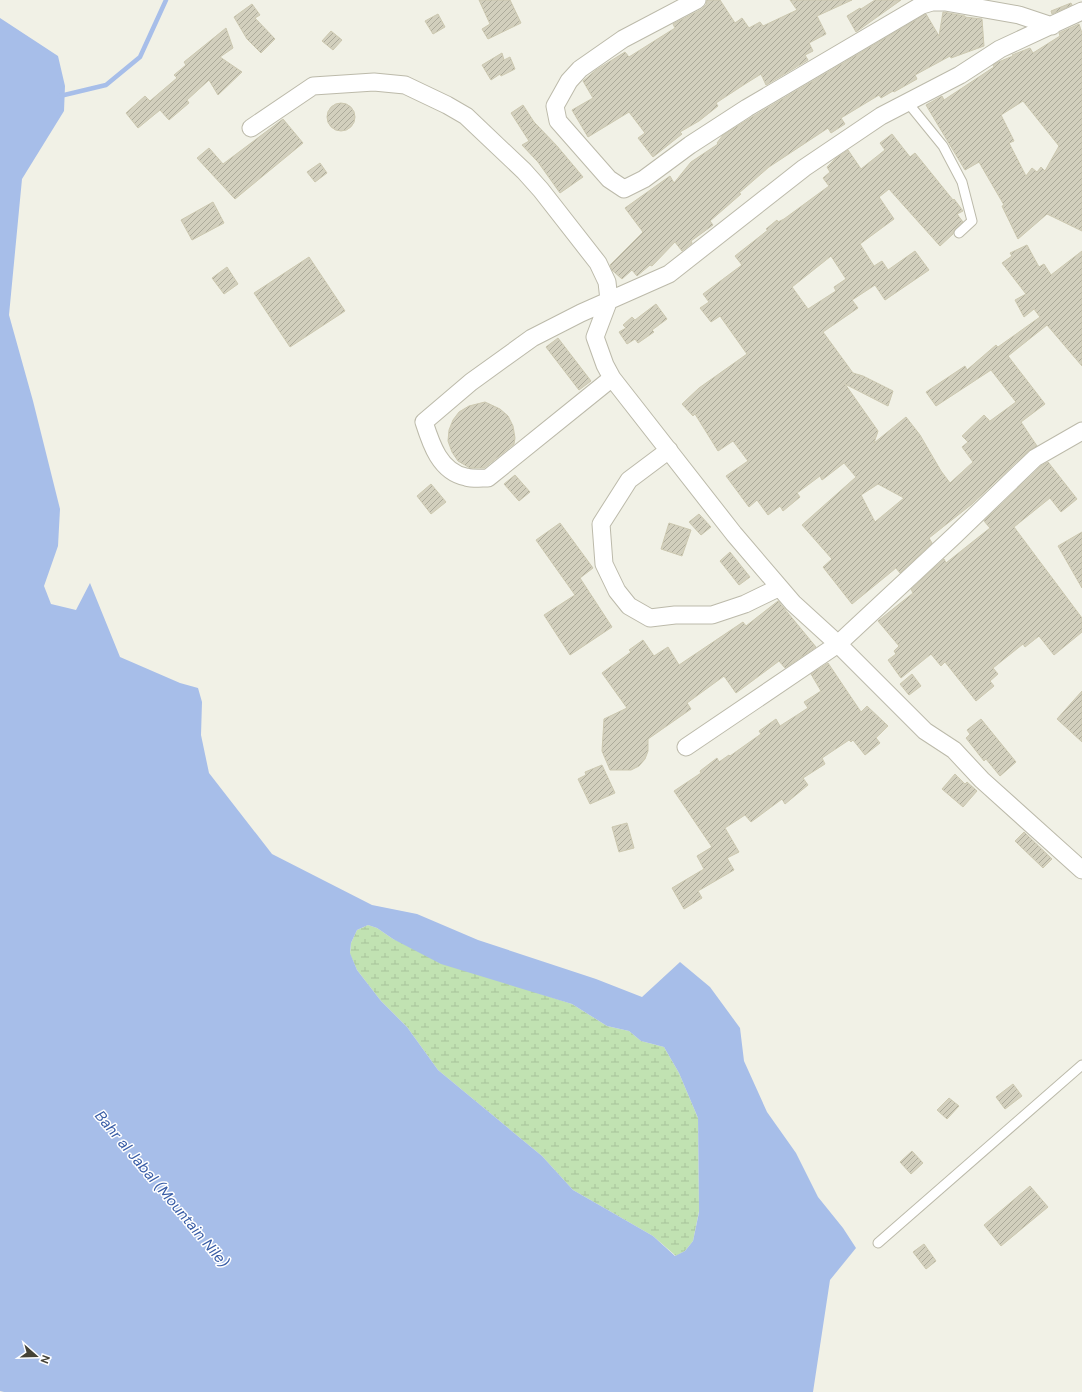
<svg xmlns="http://www.w3.org/2000/svg" width="1082" height="1392" viewBox="0 0 1082 1392" font-family="'DM Sans',sans-serif">
<style>
.wetland{fill:url(#wetland-marsh)}
.water{fill:#a7bee9;fill-rule:evenodd}
.lines{fill:none;stroke-linecap:round;stroke-linejoin:round}
.stream{stroke:#a7bee9;stroke-width:4.5}
.building{fill:url(#building-hatch);stroke:#ccc8b0;fill-rule:evenodd}
.lane-casing{stroke:#bcbaaa;stroke-width:11}
.street-casing{stroke:#bcbaaa;stroke-width:19}
.lane{stroke:#fff;stroke-width:9}
.street{stroke:#fff;stroke-width:17}
.labels{text-anchor:middle;stroke-width:3;stroke-linejoin:round;paint-order:stroke}
.water-label{font-size:15px;font-style:italic;fill:#395da6;stroke:#fff}
</style>
<defs>
<pattern id="wetland-marsh" width="20" height="14" patternUnits="userSpaceOnUse"><rect width="20" height="14" fill="#c1e2b2"/><path d="M1 5h8M5 5V1M11 12h8M15 12V8" fill="none" stroke="#a7c39a"/></pattern>
<pattern id="building-hatch" width="6" height="6" patternUnits="userSpaceOnUse"><rect width="6" height="6" fill="#d2cfbd"/><path d="M-1 1l2-2M0 6l6-6M5 7l2-2" fill="none" stroke="#acaa9a"/></pattern>
</defs>
<rect width="100%" height="100%" fill="#f1f1e6"/>
<path class="wetland" d="M368,925L377,928L393,939L538,993L572,1004L607,1026L629,1031L641,1041L664,1047L679,1073L698,1118L699,1211L693,1241L685,1251L676,1256L653,1236L573,1190L542,1156L438,1070L407,1027L381,1001L357,970L350,954L351,943L357,930Z"/>
<path class="water" d="M0,18L58,56L65,86L64,111L22,179L9,315L33,401L60,509L58,546L44,586L51,604L76,610L90,583L120,657L180,683L198,688L202,702L201,735L209,773L272,854L372,905L417,914L478,940L596,979L642,997L680,962L710,987L740,1028L744,1061L767,1112L796,1153L818,1197L843,1228L856,1248L830,1280L813,1392H4L0,1391ZM368,925L377,928L393,939L441,964L572,1004L607,1026L629,1031L641,1041L664,1047L679,1073L698,1118L699,1212L693,1241L685,1251L675,1256L653,1236L573,1190L542,1156L438,1070L407,1027L381,1001L357,970L350,953L351,943L357,930Z"/>
<g class="lines">
<path class="stream" d="M60,96L106,85L140,57L166,0"/>
</g>
<path class="building" d="M479,0H510L521,23L488,39L482,29L490,24Z
M707,0H720L735,23L742,18L749,28L760,22L763,26L797,10L790,0H852L817,16L826,34L809,43L813,51L805,55L808,60L766,85L761,74L745,84L716,103L718,106L699,121L680,132L682,134L653,157L638,138L645,133L629,112L588,137L572,110L593,98L583,81L596,70L625,52L629,57L675,28L673,24L702,9L706,5Z
M875,0H901L856,32L847,16L860,8L861,9Z
M1071,3L1072,5L1052,14L1051,11Z
M252,4L260,15L255,18L275,39L261,53L247,39L234,17Z
M943,12L965,16V17L982,19L984,46L951,58L950,56L915,75L917,79L894,92L893,91L881,98L879,95L841,118L845,124L831,133L828,128L769,167L739,193L741,194L710,221L713,225L691,241L692,243L682,251L675,242L652,266L650,265L637,276L632,270L622,279L612,270L610,265L643,232L625,208L670,176L674,183L691,162L718,144L717,143L723,135L752,117L926,14L939,36Z
M438,14L445,27L433,34L425,21Z
M1079,24L1082,33V231L1047,214L1018,239L1002,206L1004,205L979,162L965,170L926,105L942,96L944,100L994,67L993,65L996,63L1013,56L1012,55L1030,48L1033,53L1060,36L1059,33ZM1023,101L1059,146L1045,171L1041,167L1037,172L1032,168L1026,176L1009,143L1014,141L1001,115Z
M226,28L233,48L220,57L242,72L218,95L209,80L187,100L189,103L169,120L160,110L138,128L126,113L145,96L150,101L177,78L174,75L186,65L184,62Z
M331,31L342,40L333,50L322,41Z
M502,53L504,60L510,57L515,69L501,76L500,74L491,80L482,65Z
M327 117a14 14 0 1 1 28 0a14 14 0 1 1-28 0Z
M523,105L534,122L557,146L583,177L560,193L538,162L522,145L529,141L511,113Z
M283,119L303,143L235,199L197,158L209,148L223,164Z
M892,134L910,157L915,153L953,200L954,199L963,211L957,214L963,222L955,229L953,234L940,246L889,189L879,197L894,219L860,244L874,266L882,261L888,270L915,251L929,270L885,300L875,285L852,300L858,308L823,332L853,373L863,376L893,391L888,406L845,384L878,431L874,443L906,417L920,435L941,471L950,483L973,462L962,447L968,442L962,436L984,415L990,421L1016,402L991,370L936,406L926,392L965,366L967,370L996,345L998,347L1040,317L1034,309L1024,317L1015,300L1026,294L1002,263L1012,256L1010,253L1027,245L1039,267L1044,264L1051,275L1082,251V366L1047,325L1008,356L1045,404L1021,422L1037,446L1028,451L972,504L929,538L932,543L900,573L896,568L852,604L823,567L832,559L802,525L856,477L844,463L822,480L820,476L797,493L800,497L783,511L780,506L768,515L757,500L749,507L726,476L748,461L733,441L718,451L695,414L693,416L682,404L699,388L747,354L720,316L711,322L700,308L709,302L703,294L742,265L735,256L768,230L766,229L777,220L778,222L784,219L829,186L823,178L830,172L827,167L836,158L848,150L861,169L885,150L880,143ZM831,256L846,279L834,287L836,291L808,309L792,287ZM878,484L904,498L875,522L861,495Z
M320,163L327,173L315,182L307,172Z
M213,202L224,223L192,240L181,220Z
M309,257L345,311L290,347L254,293Z
M227,267L238,284L224,294L212,278Z
M656,304L667,319L652,330L654,332L638,343L635,339L627,344L619,332L626,328L623,325L632,317L635,320Z
M558,338L591,381L579,390L546,347Z
M485,402L500,409L508,416L513,426L515,438L514,444L484,468H470L458,461L452,452L448,441L449,430L453,420L459,412L469,406Z
M1048,462L1077,499L1061,512L1050,498L1014,527L1082,618V632L1054,655L1039,636L1025,647L1023,644L993,668L998,674L990,681L994,686L976,701L945,662L941,666L931,654L901,678L888,660L896,654L894,651L899,646L878,621L913,593L911,589L944,559L946,563L990,528L984,521L1041,466Z
M515,475L530,492L519,501L504,484Z
M431,484L446,502L431,514L417,496Z
M699,514L711,527L701,535L689,522Z
M560,523L593,568L580,578L612,627L570,655L544,615L575,595L536,540Z
M669,523L691,530L682,556L661,549Z
M1082,532V588L1058,546Z
M730,552L750,577L739,585L720,561Z
M778,601L816,647L785,668L779,661L736,693L724,676L687,703L691,709L648,739V751L645,759L639,766L631,770H610L602,751L604,719L627,708L602,673L631,652L629,650L643,640L654,656L668,647L679,665L743,622L746,626Z
M828,663L861,712L867,706L888,726L876,738L880,743L865,755L853,740L851,742L849,740L822,758L825,764L803,778L808,785L785,804L782,799L751,822L745,815L725,828L739,852L727,858L734,870L698,891L702,898L684,909L672,888L704,869L697,856L712,847L674,791L701,773L700,771L717,758L719,762L729,755L730,756L761,734L759,731L776,719L780,726L808,708L804,702L821,691L811,674Z
M912,674L921,686L909,695L900,684Z
M1082,691V742L1057,719Z
M981,719L1016,762L1000,776L986,759L984,761L966,738L970,734L967,730Z
M602,765L615,793L590,804L578,779L586,775L585,772Z
M955,774L965,784L967,782L977,791L963,807L942,789Z
M627,823L634,848L619,852L612,827Z
M1024,832L1052,859L1043,868L1015,841Z
M1013,1084L1022,1096L1005,1109L996,1097Z
M949,1098L959,1106L947,1119L937,1110Z
M912,1151L923,1163L911,1174L900,1162Z
M1030,1186L1048,1207L1001,1246L984,1225Z
M924,1244L936,1261L926,1269L913,1252Z"/>
<g class="lines">
<defs>
<path id="lane" d="M908,103L943,146L962,182L972,221L959,233
M878,1243L1082,1065"/>
<path id="street" d="M697,0L623,39L580,69L569,81L555,106L558,121L609,179L624,189L644,179L690,145L747,108L922,5L932,2H945L1019,15L1052,26
M251,128L313,86L374,82L405,85L447,105L466,116L524,171L541,190L598,263L607,282L609,300L595,337L605,365L612,378L734,534L793,603L838,644L925,731L954,750L982,780L1082,870
M612,378L488,478C481,478 473,479 466,477C440,472 431,444 424,422L471,382L532,338L581,313L669,274L804,168L881,116L960,75L1000,49L1082,11
M669,450L629,480L601,524L604,564L617,591L629,606L650,618L675,615H712L745,604L778,588
M686,747L838,644L954,536L1035,458L1082,431"/>
</defs>
<use href="#lane" class="lane-casing"/>
<use href="#street" class="street-casing"/>
<use href="#lane" class="lane"/>
<use href="#street" class="street"/>
</g>
<g class="labels">
<g class="water-label">
<text transform="translate(162 1189) rotate(50)" y="5">Bahr al Jabal (Mountain Nile)</text>
</g>
</g>
<g transform="translate(36 1356) rotate(110)" stroke="#ffffff" stroke-width="3" paint-order="stroke">
<path d="M0-3L7 15L0 10L-7 15Z" fill="#444236"/>
<text y="-6" font-size="11" font-weight="bold" text-anchor="middle" fill="#444236">N</text>
</g>
</svg>
